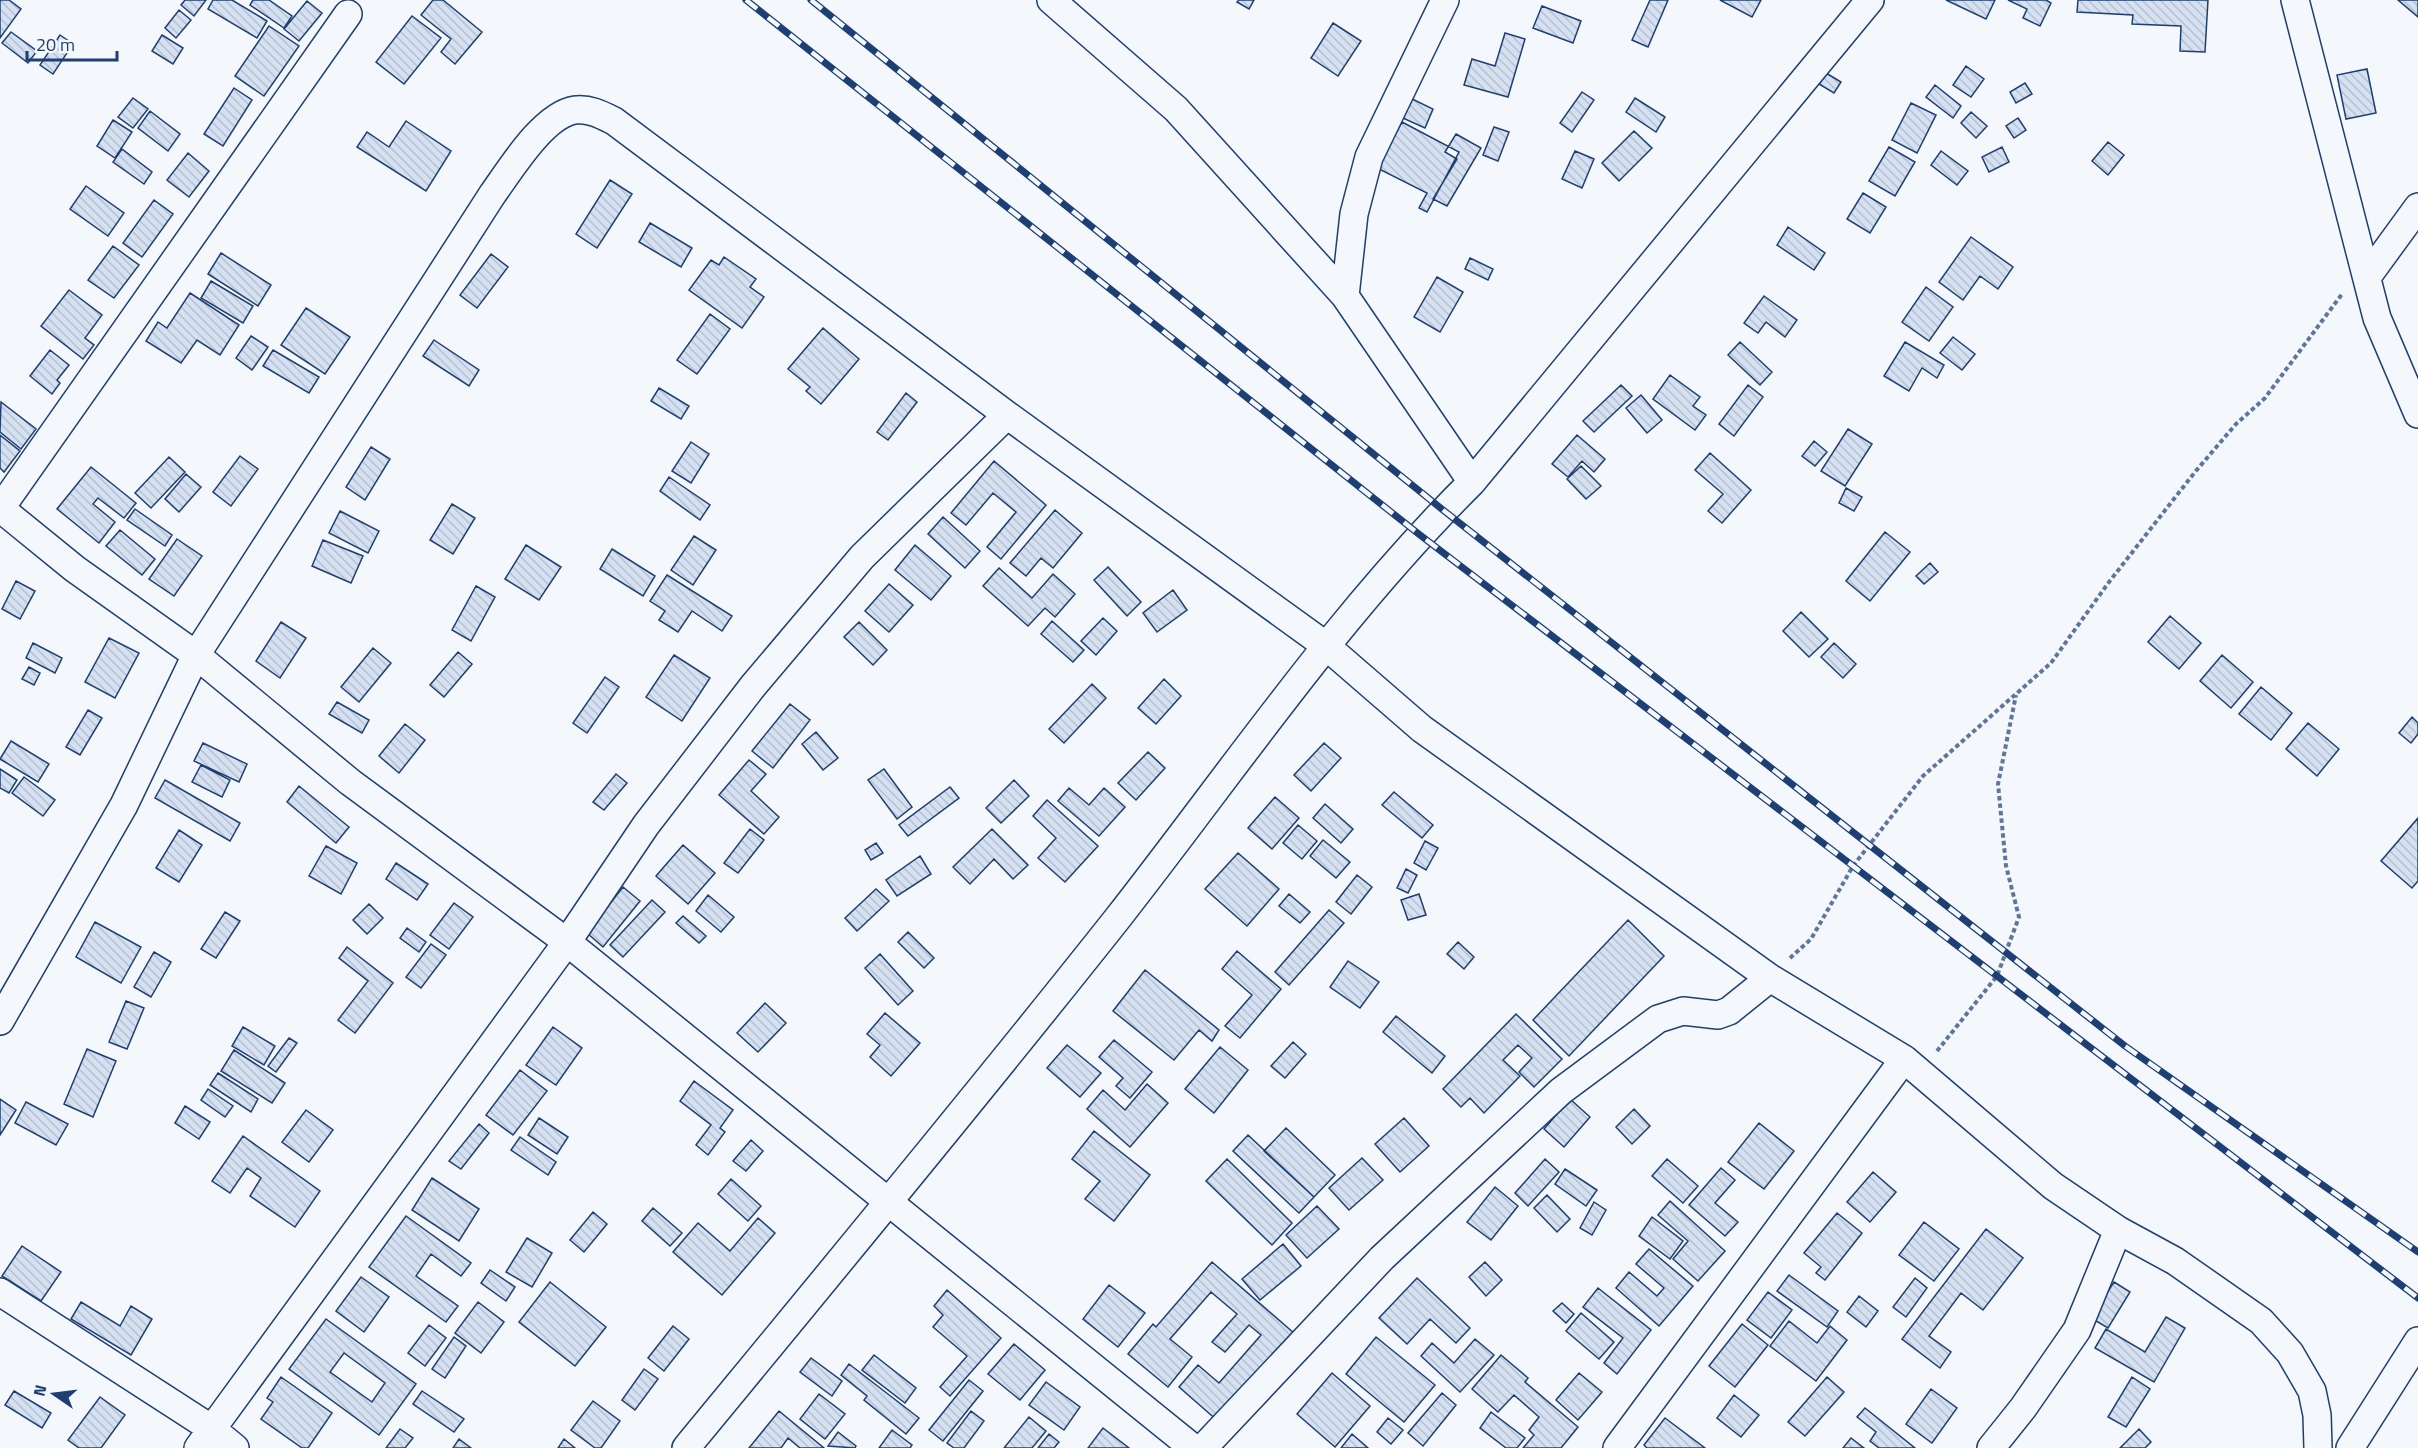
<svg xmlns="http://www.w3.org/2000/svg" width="2418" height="1448" viewBox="0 0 2418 1448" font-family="'Titillium Web',sans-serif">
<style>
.building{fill:url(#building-back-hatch);stroke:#1d3f73;stroke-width:1.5;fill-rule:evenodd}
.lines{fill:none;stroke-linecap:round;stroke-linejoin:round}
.street-casing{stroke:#1d3f73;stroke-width:30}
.path{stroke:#5e769c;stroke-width:4;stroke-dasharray:4.5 3;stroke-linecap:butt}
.street{stroke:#f4f7fb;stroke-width:27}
.rail-casing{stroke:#1d3f73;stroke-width:7}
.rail{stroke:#f4f7fb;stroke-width:4.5;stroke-dasharray:14;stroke-linecap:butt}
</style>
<defs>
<pattern id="building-back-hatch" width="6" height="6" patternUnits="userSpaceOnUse" patternTransform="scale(1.5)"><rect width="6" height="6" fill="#d5e0f0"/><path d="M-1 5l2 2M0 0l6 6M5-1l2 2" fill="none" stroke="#b6c1d1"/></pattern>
</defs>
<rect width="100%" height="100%" fill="#f4f7fb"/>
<path class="building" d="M0,0H9L21,9L0,38Z
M185,0H206L194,16L181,5Z
M213,0H232L267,21L257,38L208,9Z
M253,0H269L292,16L284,28L250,5Z
M433,0H443L482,32L455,64L441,52L451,39L421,15Z
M1239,0H1254L1249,9L1237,2Z
M1650,0H1668L1648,47L1632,40Z
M1720,0H1761L1752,17Z
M1946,0H1995L1986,19Z
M2008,0H2046L2051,3L2040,26L2023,18L2027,9Z
M2078,0H2208L2205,52L2180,51L2181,26L2132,24L2133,15L2077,12Z
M2398,0H2418V17Z
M307,1L322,13L299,41L284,29Z
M1542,6L1581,21L1573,43L1533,28Z
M179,10L191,20L176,38L165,28Z
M412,16L441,38L404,84L376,62Z
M1333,23L1361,41L1338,76L1311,58Z
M269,26L299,46L264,96L235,76Z
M11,32L37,51L28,63L2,43Z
M1505,33L1525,39L1508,97L1464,85L1472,59L1495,66Z
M60,35L73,44L53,74L40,65Z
M162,35L183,48L173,64L152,51Z
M1966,66L1984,79L1971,97L1953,85Z
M2367,69L2376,113L2346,119L2337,75Z
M1826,73L1841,82L1834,93L1819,84Z
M2025,83L2032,94L2016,103L2010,92Z
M1935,85L1961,106L1953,118L1926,97Z
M234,88L252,100L223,146L204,134Z
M1582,92L1594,100L1572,132L1560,123Z
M1406,96L1433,109L1425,128L1396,115Z
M133,98L148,109L133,128L118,117Z
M1635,98L1665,117L1656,132L1626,112Z
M1911,103L1936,115L1917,153L1892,140Z
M150,111L180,134L168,151L138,128Z
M1971,112L1987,126L1976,138L1961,123Z
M2018,118L2026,130L2014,138L2006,126Z
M113,120L132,132L115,158L97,146Z
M406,121L451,151L426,191L357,147L367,132L389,147Z
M1402,122L1459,152L1427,212L1419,208L1427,193L1377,168Z
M1494,127L1509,132L1498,161L1483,155Z
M1634,131L1652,148L1619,181L1602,163Z
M1456,134L1481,148L1447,206L1433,199L1457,159L1445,152Z
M2108,142L2124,155L2108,175L2092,161Z
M1889,147L1915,162L1895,196L1869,181Z
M2002,147L2009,162L1989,172L1982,157Z
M122,149L152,172L144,184L113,162Z
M1575,151L1594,159L1582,188L1562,179Z
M1941,151L1968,171L1957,185L1931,165Z
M188,153L209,171L189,197L167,180Z
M610,180L632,194L597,248L576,234Z
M86,186L124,213L108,236L70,209Z
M1863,193L1886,207L1870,233L1847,219Z
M154,200L173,214L142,257L123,243Z
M650,223L692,248L681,267L639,242Z
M1788,227L1825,253L1814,270L1777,245Z
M1971,237L2013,267L1998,289L1980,276L1963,300L1939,282Z
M113,246L139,265L114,298L88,280Z
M221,253L271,285L258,306L208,274Z
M491,254L508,267L477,308L460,295Z
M724,257L756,279L750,287L764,297L742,328L689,290L711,260L719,265Z
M1470,258L1493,269L1488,280L1465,269Z
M1437,277L1463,292L1440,332L1414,317Z
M211,281L253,306L243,323L201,298Z
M1926,287L1953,307L1929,341L1902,322Z
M69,290L102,315L85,338L94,345L83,359L41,326Z
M190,293L239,325L220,355L197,340L181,363L146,341L158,322L167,328Z
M1764,296L1797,320L1785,337L1766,322L1758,333L1744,323Z
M306,308L350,337L325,374L281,345Z
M710,314L730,329L697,374L677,360Z
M823,328L859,359L821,404L806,391L810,387L788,369Z
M251,336L268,347L252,370L236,358Z
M1953,337L1975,354L1962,370L1940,353Z
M434,340L479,370L469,386L423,356Z
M1740,342L1772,372L1760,385L1728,355Z
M1905,342L1944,365L1937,378L1922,368L1909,391L1884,376Z
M50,350L69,365L57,380L60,383L52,394L30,376Z
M273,350L319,377L309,393L263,366Z
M1670,375L1700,397L1693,406L1706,415L1695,430L1653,399Z
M1621,385L1632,396L1594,432L1583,421Z
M1748,385L1763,397L1734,436L1719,424Z
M659,388L689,406L681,419L651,401Z
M906,393L917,402L888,440L877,432Z
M1641,395L1662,420L1647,433L1626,408Z
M1,402L36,429L21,449L0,432Z
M1848,429L1872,444L1845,486L1821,471Z
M0,435L20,451L4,472L0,468Z
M1577,435L1605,459L1594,472L1582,461L1568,477L1552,464Z
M1814,441L1827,452L1815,466L1802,456Z
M691,442L709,454L691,483L672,471Z
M371,447L390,459L365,500L346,487Z
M1710,453L1751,490L1722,523L1708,511L1723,494L1695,470Z
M240,456L258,469L231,506L213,492Z
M169,457L185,472L151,508L135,493Z
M994,461L1046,505L1001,559L987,547L1016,512L993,493L966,525L951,513Z
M1581,466L1601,486L1586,499L1567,479Z
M91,467L136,503L124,518L98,498L93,504L115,522L99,543L57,509Z
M186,474L201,487L179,512L165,499Z
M669,477L710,505L700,520L660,491Z
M1846,488L1862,497L1854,511L1839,503Z
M452,504L475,518L453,554L430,540Z
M135,509L172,535L165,546L127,520Z
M1055,510L1082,533L1053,568L1041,558L1026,576L1010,563Z
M340,511L379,531L368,553L329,533Z
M943,517L980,551L965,568L928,534Z
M120,530L155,559L142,575L106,546Z
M1885,532L1910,552L1870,601L1846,581Z
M694,536L716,550L693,585L671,570Z
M177,539L202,556L174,596L149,579Z
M323,540L363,556L351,583L312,566Z
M526,545L561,567L539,600L505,579Z
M915,545L951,576L931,600L895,570Z
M612,549L655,576L643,596L600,569Z
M1930,563L1938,572L1924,584L1916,576Z
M1108,567L1141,602L1127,616L1094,580Z
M999,568L1032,598L1053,574L1075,594L1055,617L1045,608L1028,626L983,586Z
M667,575L732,616L722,631L692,611L678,632L659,620L665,611L650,601Z
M16,581L35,591L20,619L2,609Z
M889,584L913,605L889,632L865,611Z
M476,586L495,597L471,641L452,630Z
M1173,590L1187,610L1157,632L1143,613Z
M1801,612L1828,639L1809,657L1783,631Z
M2170,616L2201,643L2179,669L2148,642Z
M1103,618L1117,631L1096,655L1081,641Z
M1052,621L1084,650L1073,662L1041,634Z
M281,622L306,638L280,678L256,661Z
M859,622L887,650L873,665L844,637Z
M109,638L139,653L115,698L85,682Z
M33,643L62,658L55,673L26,658Z
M1834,643L1856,664L1843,678L1821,657Z
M373,648L391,663L359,702L341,687Z
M458,652L472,664L444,697L430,685Z
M674,655L710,678L682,721L646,697Z
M2222,655L2253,682L2231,708L2200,681Z
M29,667L40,673L34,685L22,679Z
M605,677L619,687L587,733L573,723Z
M1164,679L1181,696L1156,724L1138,708Z
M1092,684L1106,698L1064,743L1049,729Z
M2261,687L2292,713L2271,740L2239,714Z
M337,702L369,720L362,733L329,714Z
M790,704L810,720L773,768L752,751Z
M88,710L102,718L80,755L66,747Z
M2412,717L2418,723V734L2411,743L2399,733Z
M2308,723L2339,749L2317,776L2286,749Z
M405,724L425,740L399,773L379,756Z
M816,732L838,758L823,770L802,744Z
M11,741L49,764L38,782L0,759Z
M203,743L247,764L239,782L194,761Z
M1324,743L1341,758L1311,791L1294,775Z
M1148,752L1165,768L1136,800L1118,783Z
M749,760L766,774L751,791L779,817L764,834L719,795Z
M201,765L230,780L222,797L192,782Z
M0,769L17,780L9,793L0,788Z
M884,769L912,807L897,819L868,780Z
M616,774L627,783L604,810L593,802Z
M24,777L55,800L43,816L12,793Z
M165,780L240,823L230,841L155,798Z
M1014,780L1029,796L1001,823L986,808Z
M299,786L349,827L336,843L287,802Z
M950,787L959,798L908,836L899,825Z
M1069,788L1089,805L1104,788L1125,807L1099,836L1058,801Z
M1394,792L1433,825L1422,838L1382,805Z
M1275,797L1299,818L1272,849L1248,828Z
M1047,800L1098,846L1065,882L1038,858L1056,838L1033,816Z
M1325,804L1353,829L1341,843L1313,818Z
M2418,818V881L2412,888L2381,861Z
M1298,825L1317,841L1302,859L1283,843Z
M750,829L764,840L738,873L724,863Z
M992,829L1028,865L1013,879L994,859L970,884L953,867Z
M179,830L202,845L179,882L156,868Z
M1323,840L1350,862L1336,878L1310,856Z
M1425,841L1438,848L1426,870L1414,863Z
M876,843L883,853L871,860L865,850Z
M683,845L715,873L688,904L656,876Z
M326,846L357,863L341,894L309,876Z
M1238,853L1279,889L1247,926L1205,889Z
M920,856L931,874L897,896L886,880Z
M396,863L428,884L417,900L386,879Z
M1406,869L1417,875L1408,893L1397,888Z
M1357,875L1372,887L1351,914L1336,902Z
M623,887L640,901L603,947L587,933Z
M876,889L889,901L857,931L845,918Z
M1289,894L1310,912L1300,923L1279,906Z
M1419,894L1426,915L1408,920L1401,900Z
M708,895L734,917L721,932L696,911Z
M652,900L665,912L623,957L610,945Z
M454,903L473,917L449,949L430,935Z
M369,904L383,918L367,934L353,920Z
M1329,910L1344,923L1289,985L1275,972Z
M225,912L240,921L216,958L201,949Z
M683,916L706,936L699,943L676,923Z
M1628,920L1664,956L1569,1056L1533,1020Z
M95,922L141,947L121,983L76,957Z
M407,928L426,942L419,952L400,938Z
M908,932L934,958L924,968L898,942Z
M1458,942L1474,957L1464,969L1447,954Z
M431,944L446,955L421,988L406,977Z
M347,947L393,983L355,1033L338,1020L368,981L339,958Z
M1237,951L1281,989L1240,1038L1225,1026L1252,995L1222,969Z
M154,952L171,962L151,997L134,987Z
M880,954L913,991L898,1005L865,968Z
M1348,961L1379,982L1360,1008L1330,987Z
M1145,970L1219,1030L1212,1041L1199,1030L1174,1060L1113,1011Z
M126,1001L144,1008L127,1049L109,1042Z
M765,1003L786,1023L758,1052L737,1033Z
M885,1013L920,1043L891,1076L870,1057L880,1045L867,1034Z
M1516,1014L1562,1059L1534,1087L1519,1072L1532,1058L1518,1045L1503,1060L1520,1076L1484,1113L1470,1098L1461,1107L1443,1089Z
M1396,1016L1445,1056L1432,1073L1383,1032Z
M243,1027L275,1046L264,1065L232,1046Z
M553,1027L582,1048L556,1085L526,1065Z
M289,1038L297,1043L276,1072L268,1066Z
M1114,1040L1152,1072L1130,1098L1116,1086L1123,1078L1099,1057Z
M1293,1042L1306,1054L1285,1078L1271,1066Z
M1067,1045L1101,1073L1080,1097L1047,1068Z
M1220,1047L1248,1070L1214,1113L1185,1089Z
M87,1049L116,1061L93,1117L64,1104Z
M234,1050L285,1083L272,1103L221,1071Z
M520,1070L547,1091L513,1135L486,1115Z
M218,1073L258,1099L251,1112L210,1085Z
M694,1081L733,1110L720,1128L725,1132L708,1155L696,1145L711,1125L680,1101Z
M1147,1084L1168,1103L1130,1147L1087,1109L1103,1090L1125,1110Z
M208,1089L233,1106L225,1117L201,1100Z
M0,1099L16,1110L0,1135Z
M1570,1099L1590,1117L1564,1147L1544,1129Z
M26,1102L68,1124L56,1145L15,1123Z
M185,1106L210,1122L199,1139L175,1123Z
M1634,1109L1650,1126L1632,1144L1616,1127Z
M306,1110L333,1130L309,1162L282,1142Z
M539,1118L568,1137L557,1154L528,1135Z
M1404,1118L1429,1146L1400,1172L1375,1144Z
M1759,1123L1794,1151L1764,1189L1728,1162Z
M479,1124L489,1133L461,1169L449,1161Z
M1286,1128L1335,1175L1314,1197L1264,1151Z
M1094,1131L1150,1175L1114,1221L1085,1199L1100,1181L1072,1159Z
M1248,1135L1314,1197L1299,1213L1233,1151Z
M243,1136L320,1191L295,1227L250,1196L261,1178L247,1168L230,1193L212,1181Z
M520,1137L556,1162L548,1175L511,1150Z
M751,1140L763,1151L746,1171L733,1161Z
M1362,1158L1383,1180L1349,1210L1329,1188Z
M1227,1159L1292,1223L1272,1245L1206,1181Z
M1545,1159L1559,1172L1528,1206L1515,1193Z
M1667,1159L1698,1186L1683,1203L1652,1176Z
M1721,1168L1735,1180L1715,1203L1738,1222L1725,1236L1689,1205Z
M1565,1169L1597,1190L1586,1206L1555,1184Z
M1873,1172L1896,1192L1870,1222L1847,1202Z
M432,1178L479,1209L459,1241L412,1210Z
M731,1179L761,1206L748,1221L718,1194Z
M1495,1187L1518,1206L1491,1240L1467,1222Z
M1547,1195L1570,1219L1557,1232L1534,1208Z
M1670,1201L1725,1251L1698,1281L1673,1259L1688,1241L1658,1215Z
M1594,1202L1606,1210L1592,1235L1580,1228Z
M1317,1206L1339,1229L1307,1258L1286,1235Z
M653,1208L682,1233L670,1246L642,1221Z
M593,1212L607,1224L584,1252L570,1240Z
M1837,1213L1862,1233L1825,1280L1816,1273L1821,1267L1804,1253Z
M406,1216L471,1263L461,1276L431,1254L416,1276L458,1306L446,1322L369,1267Z
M1652,1217L1683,1241L1670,1259L1639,1236Z
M758,1218L775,1233L722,1295L673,1252L698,1223L730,1251Z
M1924,1222L1959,1249L1934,1281L1899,1255Z
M1986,1229L2023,1258L1983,1310L1961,1293L1929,1336L1951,1352L1940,1368L1902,1339Z
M527,1238L552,1253L532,1287L506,1272Z
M1283,1244L1301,1266L1260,1300L1242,1279Z
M22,1246L61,1272L41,1301L2,1276Z
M1649,1249L1693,1286L1659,1326L1616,1288L1629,1272L1657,1296L1664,1288L1636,1264Z
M1212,1262L1295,1334L1219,1422L1179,1387L1198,1365L1219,1383L1261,1335L1249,1325L1225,1352L1212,1342L1237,1314L1211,1292L1170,1339L1192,1357L1168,1387L1128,1354L1153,1324L1156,1327Z
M1485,1262L1502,1280L1486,1296L1469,1277Z
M490,1270L515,1287L506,1301L481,1283Z
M1789,1275L1838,1311L1827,1327L1777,1291Z
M361,1277L389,1297L364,1332L336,1311Z
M1417,1278L1470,1328L1456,1343L1430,1319L1407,1344L1379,1318Z
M1915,1278L1927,1288L1906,1317L1893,1307Z
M550,1282L606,1327L575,1366L519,1322Z
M2114,1282L2130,1292L2108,1328L2091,1318Z
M1109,1285L1145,1313L1118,1347L1083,1319Z
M1598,1288L1651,1330L1617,1374L1604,1363L1623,1338L1583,1307Z
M947,1290L1001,1338L950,1396L940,1387L967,1356L933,1327L943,1315L934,1306Z
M1768,1292L1792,1310L1771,1338L1747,1320Z
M1859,1296L1878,1311L1866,1327L1847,1312Z
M81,1302L120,1326L131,1306L152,1319L131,1355L71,1319Z
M478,1302L504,1322L481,1353L455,1333Z
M1562,1303L1574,1314L1566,1323L1553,1311Z
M1581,1313L1614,1342L1599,1359L1566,1331Z
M2166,1317L2185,1328L2154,1382L2095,1348L2106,1329L2145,1352Z
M326,1319L416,1384L379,1435L289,1369ZM344,1353L385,1383L372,1402L330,1372Z
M1789,1321L1817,1343L1830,1326L1847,1340L1816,1381L1770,1346Z
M1742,1324L1768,1345L1735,1387L1709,1366Z
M429,1325L446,1338L425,1366L408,1353Z
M673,1326L689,1339L664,1371L648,1358Z
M454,1337L466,1346L445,1378L432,1369Z
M1376,1337L1435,1385L1404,1422L1346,1374Z
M1475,1339L1494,1355L1460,1392L1421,1356L1432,1343L1454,1363Z
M1014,1344L1045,1370L1020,1400L988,1374Z
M874,1355L916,1388L905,1403L862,1370Z
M1501,1355L1528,1378L1525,1382L1578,1427L1561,1448H1523L1534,1435L1529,1430L1539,1417L1514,1395L1498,1412L1472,1389Z
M811,1358L842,1381L832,1396L800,1372Z
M849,1364L919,1418L906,1434L864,1400L867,1396L841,1375Z
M644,1369L658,1379L635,1410L622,1400Z
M1332,1373L1370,1406L1335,1447L1297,1414Z
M1579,1373L1602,1392L1578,1420L1556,1400Z
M281,1377L332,1413L308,1448H302L261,1419L273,1402L267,1398Z
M1827,1377L1844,1392L1805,1436L1788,1422Z
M2132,1377L2150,1389L2126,1427L2108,1417Z
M969,1380L983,1391L943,1441L929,1430Z
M1046,1382L1080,1407L1064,1430L1029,1405Z
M1931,1389L1957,1408L1932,1443L1906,1424Z
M14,1391L51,1413L42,1428L5,1405Z
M422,1391L464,1419L454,1432L413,1404Z
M1442,1393L1456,1405L1423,1446L1408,1433Z
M819,1394L845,1414L825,1439L800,1419Z
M1734,1395L1759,1415L1741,1437L1717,1418Z
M100,1397L125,1415L101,1448H79L68,1440Z
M593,1401L620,1421L601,1448H595L571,1430Z
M1865,1408L1915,1448H1879L1870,1441L1876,1432L1857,1417Z
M779,1411L824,1448H800L788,1438L781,1448H749Z
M971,1411L984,1421L964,1448H954L947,1443Z
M1491,1412L1525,1438L1517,1448H1506L1480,1428Z
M1029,1417L1046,1431L1032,1448H1004Z
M1388,1418L1403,1430L1391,1444L1377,1432Z
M1665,1418L1705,1448H1647L1644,1445Z
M1103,1428L1129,1448H1088Z
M400,1429L413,1438L405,1448H386Z
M2139,1429L2151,1442L2145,1448H2120Z
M892,1430L912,1445L910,1448H879Z
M838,1432L856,1446L855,1448L828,1446Z
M1049,1434L1059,1442L1054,1448H1038Z
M1352,1434L1368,1448H1341Z
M1851,1438L1864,1448H1843Z
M459,1439L471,1448H453Z
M564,1439L575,1448H558Z"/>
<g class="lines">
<defs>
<path id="street" d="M1051,0L1176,109L1345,296L1472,482
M2295,0L2377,318L2418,414
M2367,277L2418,207
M1345,296L1354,214L1369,157L1445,0
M0,508L75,569L196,655L350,782L567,942L1193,1448
M0,509L348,14
M0,1021L124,805L196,655L492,195C510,170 543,115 575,110C589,108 602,115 614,121L1007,415L1325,645L1422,729L1770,978L1904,1059L2053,1186L2118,1230L2175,1261L2261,1321L2290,1353L2312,1391L2317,1415L2318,1448
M0,1292L212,1429L235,1448
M198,1448L567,942L646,825L753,686L862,557L1007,415
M686,1448C831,1272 976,1097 1117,919C1233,771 1338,615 1472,482L1870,0
M1203,1448L1382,1258L1561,1091L1658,1019L1683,1011L1718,1015L1729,1011L1770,978
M1617,1448L1904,1059
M1991,1448L2023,1408L2077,1330L2118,1230
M2350,1448L2418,1341"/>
</defs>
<use href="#street" class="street-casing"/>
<path class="path" d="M1790,958L1811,939L1853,866L1923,776L2051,663L2109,582L2195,472L2236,424L2265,398L2342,294
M1937,1051L1997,976L2019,917L2006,866L1998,784L2016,695"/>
<use href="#street" class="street"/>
<defs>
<path id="rail" d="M746,0L1420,535L2418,1298
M811,0L1443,510L2125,1046L2418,1252"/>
</defs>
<use href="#rail" class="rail-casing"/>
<use href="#rail" class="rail"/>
</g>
<g transform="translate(54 1394) rotate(284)" stroke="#f4f7fb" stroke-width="4.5" paint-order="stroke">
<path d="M0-4.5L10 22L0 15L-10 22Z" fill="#1d3f73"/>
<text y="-9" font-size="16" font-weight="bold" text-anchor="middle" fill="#1d3f73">N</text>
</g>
<path d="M27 51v9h90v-9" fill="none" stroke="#1d3f73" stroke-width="3"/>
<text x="36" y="51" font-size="18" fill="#1d3f73" stroke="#f4f7fb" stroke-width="4.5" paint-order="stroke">20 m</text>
</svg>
